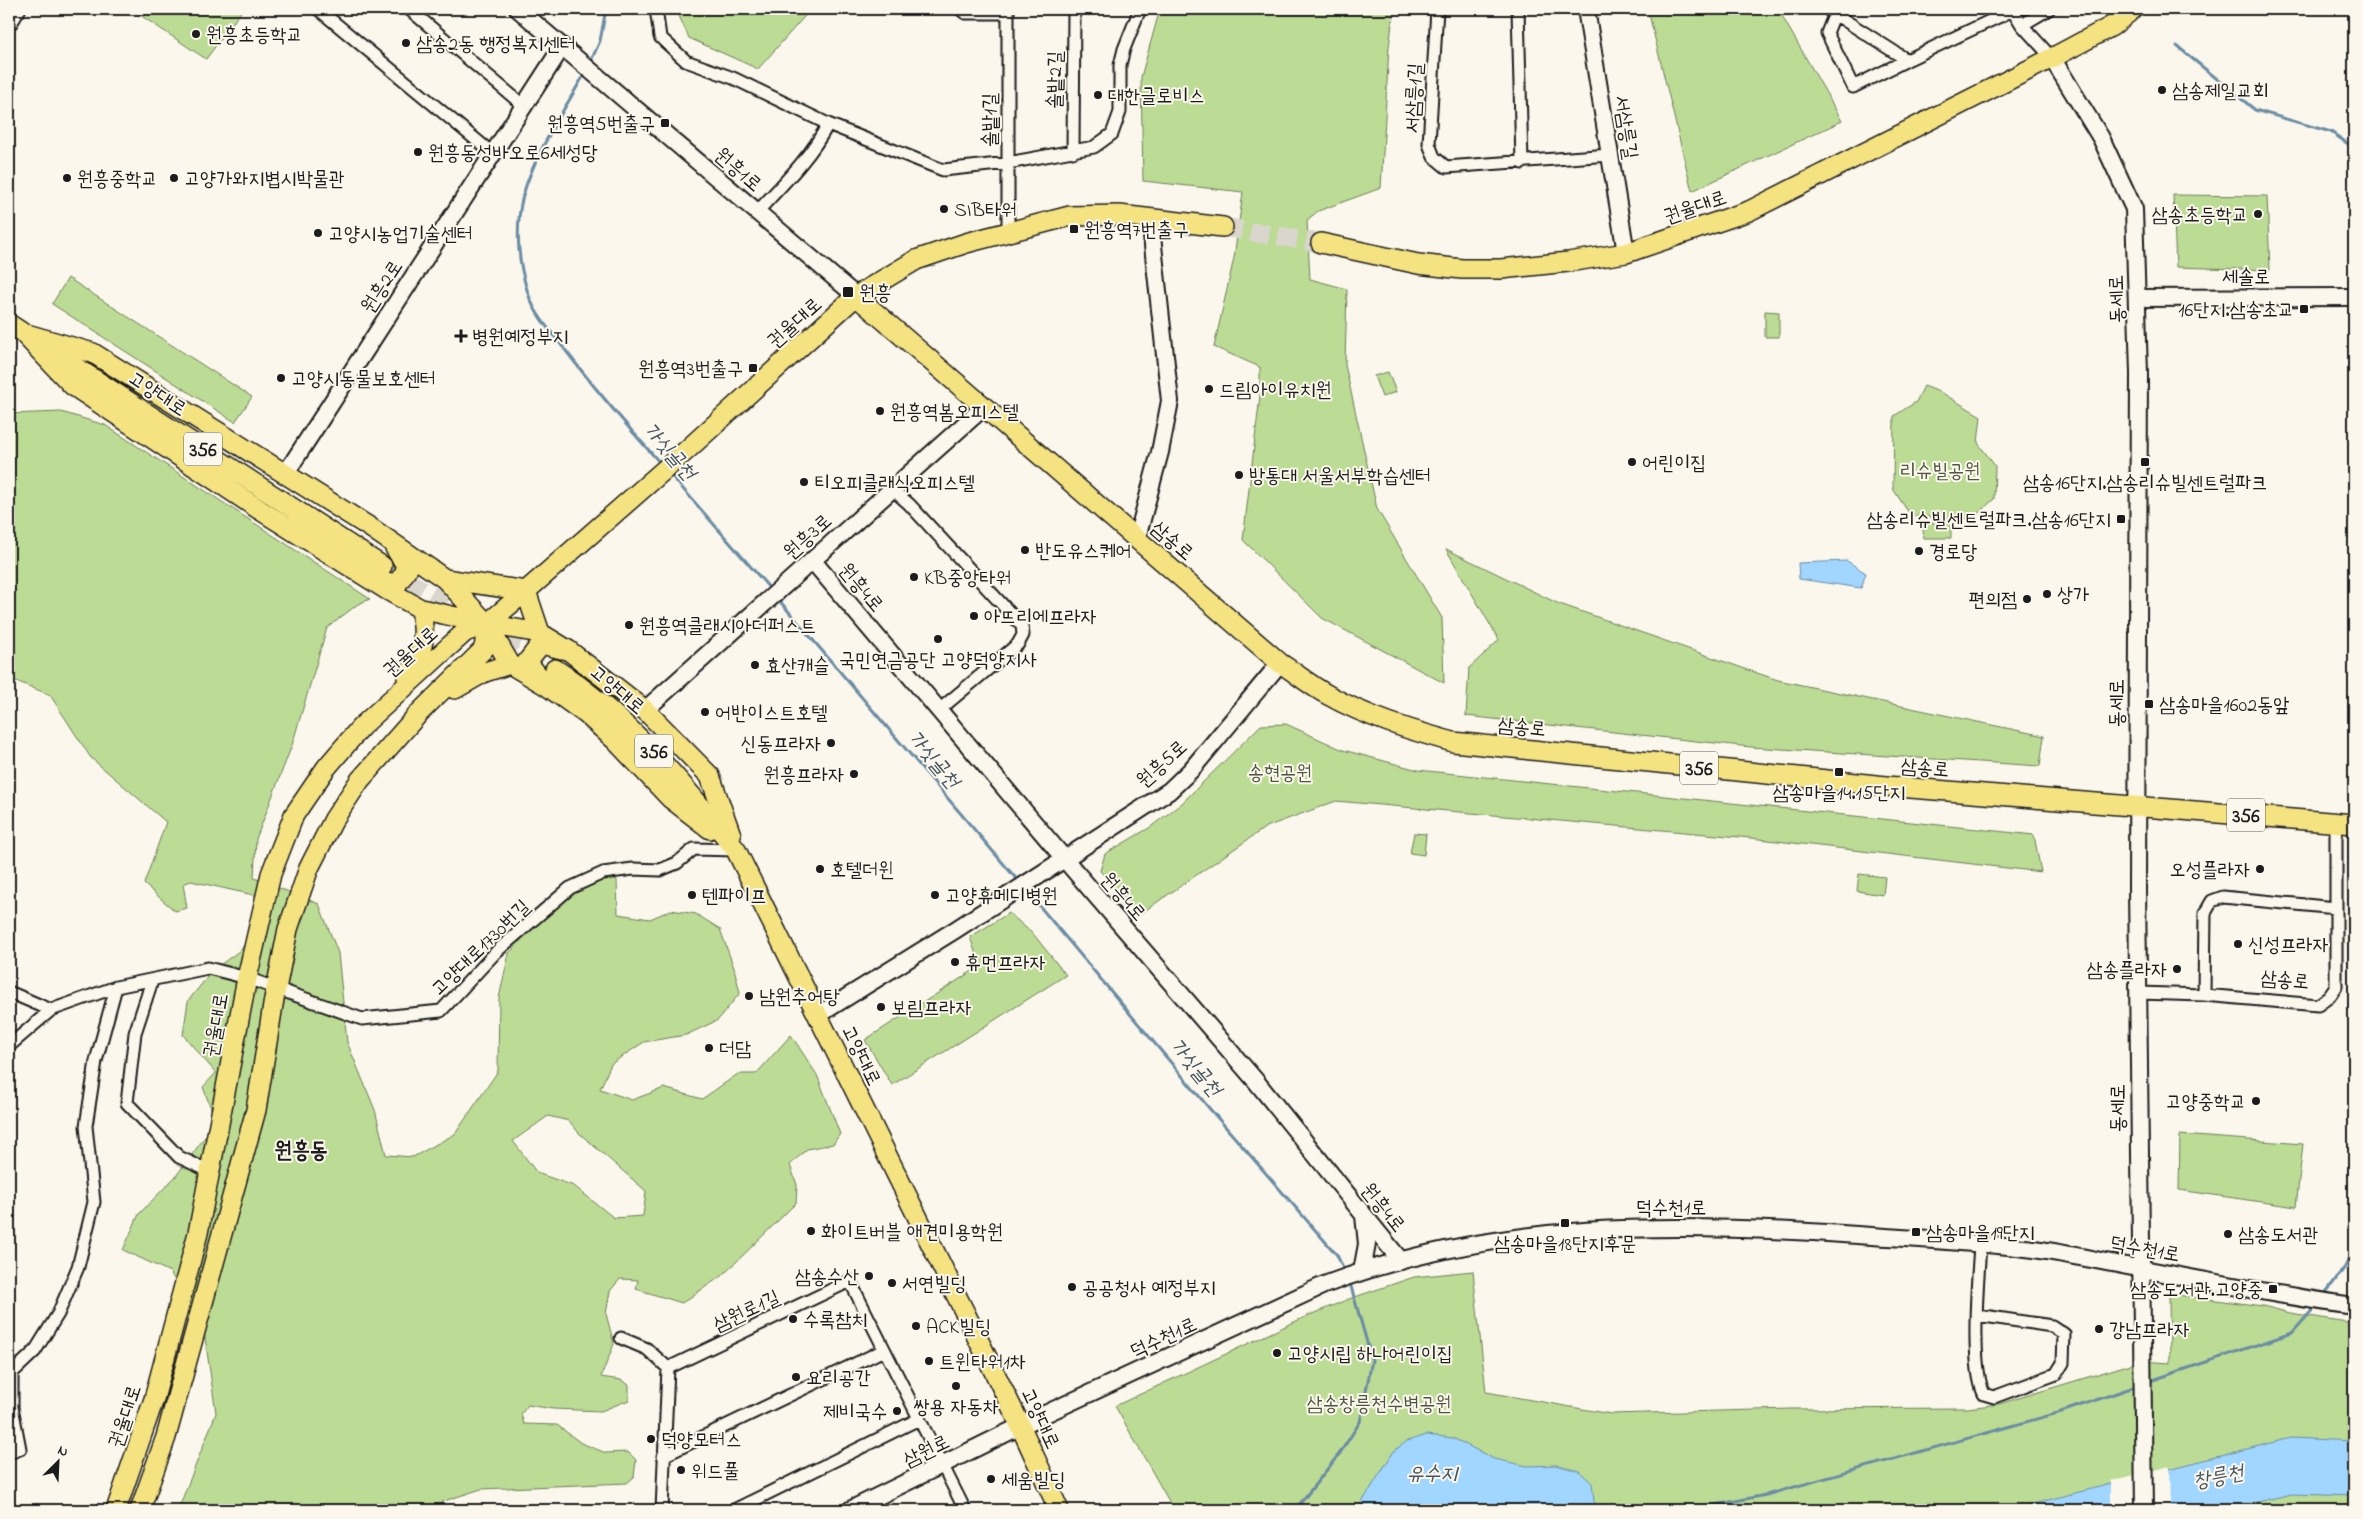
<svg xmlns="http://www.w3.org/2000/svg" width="2363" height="1519" viewBox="0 0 2363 1519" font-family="'Indie Flower','Poor Story',sans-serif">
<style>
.green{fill:#bcdc95;stroke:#6c7c58;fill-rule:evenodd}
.water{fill:#a0d6ff;stroke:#6b8ca4}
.pier{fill:#fbf7ec}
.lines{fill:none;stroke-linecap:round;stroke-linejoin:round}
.stream{stroke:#6b8ca4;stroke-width:3}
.primary-tunnel{stroke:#dad6cd;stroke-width:19;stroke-dasharray:19 9;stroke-linecap:butt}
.street-casing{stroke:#1c1c1c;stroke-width:15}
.secondary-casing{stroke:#1c1c1c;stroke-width:20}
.primary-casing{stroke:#1c1c1c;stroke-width:22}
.street{stroke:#fbf7ec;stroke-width:11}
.secondary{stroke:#fbf7ec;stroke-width:16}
.primary{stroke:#f5e382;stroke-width:19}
.poi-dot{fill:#1c1c1c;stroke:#fbf7ec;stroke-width:2}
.labels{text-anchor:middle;stroke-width:4;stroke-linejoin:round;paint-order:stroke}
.shield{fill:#fbf7ec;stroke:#5f5e5a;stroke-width:1}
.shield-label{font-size:19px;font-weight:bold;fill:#1c1c1c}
.poi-label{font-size:20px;fill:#1c1c1c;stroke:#fbf7ec;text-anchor:start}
.street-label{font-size:20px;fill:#1c1c1c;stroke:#fbf7ec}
.park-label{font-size:20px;fill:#4c5640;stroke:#fbf7ec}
.water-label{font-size:21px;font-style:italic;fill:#445460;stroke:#fbf7ec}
.quarter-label{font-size:22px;font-weight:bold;fill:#1c1c1c;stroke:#fbf7ec}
</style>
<rect width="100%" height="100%" fill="#fbf7ec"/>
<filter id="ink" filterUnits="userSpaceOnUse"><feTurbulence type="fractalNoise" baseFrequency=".02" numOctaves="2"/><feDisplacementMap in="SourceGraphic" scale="10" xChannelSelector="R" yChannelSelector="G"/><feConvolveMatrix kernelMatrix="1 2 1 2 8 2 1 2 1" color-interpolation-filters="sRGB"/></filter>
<g filter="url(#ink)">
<path class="green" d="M131,9H243L206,59Z
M676,9H811L758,69L689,38Z
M1160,9H1394L1389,47L1381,188L1318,211L1307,220L1310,279L1347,289L1345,365L1377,509L1442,618L1444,683L1322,618L1243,540L1260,396V367L1214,347L1234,258L1243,192L1143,181L1141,77Z
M1654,9H1778L1842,121L1692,191L1649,14Z
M2173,195L2267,196L2270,270L2176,267Z
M68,278L252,397L235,422L52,304Z
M1765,311L1779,312V337H1765Z
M1388,372L1396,392L1382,397L1374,376Z
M1924,386L1942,393L1981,416L1978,443L1995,466L1994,499L1972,519L1911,516L1893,489L1894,416L1916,402Z
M61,412L105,425L370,599L358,604L327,628L292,745L256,839L254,878L319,904L338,953L347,1042L375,1110L386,1155L413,1157L455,1134L498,1071L499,998L509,953L570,888L603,873L617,880L618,914L650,919L671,910L696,914L720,929L734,968L740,993L718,1020L686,1035L644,1042L611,1064L600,1089L632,1100L664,1088L702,1099L738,1074H756L791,1035L817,1075L840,1134L833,1144L807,1149L790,1165L797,1185L796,1203L723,1275L682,1303L636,1289L638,1280L620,1279L610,1291L606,1314L614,1344L601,1377L621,1380L629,1385V1400L601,1411L553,1409L528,1405L521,1414L524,1424L557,1425L581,1443L606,1453L628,1452L636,1460L634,1477L627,1483L481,1489L441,1502L443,1510H178L216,1413L204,1331L170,1272L123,1250L139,1214L176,1176L216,1122L203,1087L216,1073L183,1035L188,1001L213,970L239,951L262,924L258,896L191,881L183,884L187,908L175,911L144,884L166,822L91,758L50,695L9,678V414ZM548,1116L569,1121L579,1133L646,1191L643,1216L614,1218L574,1186L537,1173L513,1141Z
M1922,523H1951V538H1924Z
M1446,549L1557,603L1751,671L1778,680L2044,736L2040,766L1751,747L1466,716L1469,668L1499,640Z
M1286,724L1343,750L1418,770L2034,835L2041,872L1751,838L1336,801L1266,827L1140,914L1100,871L1105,854L1149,828L1181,804L1261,725Z
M1414,833L1426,834L1424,855L1410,853Z
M1859,874L1885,877L1883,895L1857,891Z
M1009,913L1034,935L1066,975L892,1085L865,1040L980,966L970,937Z
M2180,1135L2303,1144L2296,1207L2179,1190Z
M1473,1271L1486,1392L1611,1414L1791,1409L1968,1408L1999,1404L2141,1361L2170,1363L2169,1294L2263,1306L2290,1313L2354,1323V1510H1174L1115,1406L1307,1316L1349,1299L1414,1277Z"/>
<path class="water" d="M1847,561L1866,573L1861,588L1799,579L1798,563Z
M1427,1435L1453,1438L1494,1459L1527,1466L1556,1465L1579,1471L1592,1483L1595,1510H1357L1394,1451L1407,1441Z
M2290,1438L2354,1441V1496L2292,1494L2223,1510H2009Z"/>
<path class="pier" d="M2170,1466L2171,1510H2111V1481Z"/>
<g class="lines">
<path class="stream" d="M2177,46L2255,110L2331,132L2354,148
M590,63L600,41L606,9
M585,73C563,112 536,151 523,195C515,227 518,262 528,293C534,313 550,331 563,347C594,388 627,426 661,464
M670,474L771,590
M778,599L1019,882
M1026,890L1209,1108L1337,1255L1345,1273
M2324,1295L2345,1267L2354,1247
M2147,1382L2292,1333L2316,1306
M1295,1510L1340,1453L1360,1422L1372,1360L1350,1283
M1689,1510L1766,1495L2058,1413L2137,1386"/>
<path class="primary-tunnel" d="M1223,227L1321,243
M382,566L555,669"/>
<defs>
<path id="street" d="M318,9L492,153
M409,9L524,106
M656,9L660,37L686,61L733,78L828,124L943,170L1008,163L1094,147L1112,134L1120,112V65L1124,49L1140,9
M960,9L965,13H1008
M1008,9V231
M1437,9L1429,144L1434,157L1446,167L1610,155
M1518,9L1522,163
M1827,9L1907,60L2013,10
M2012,9L2022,25L2052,58
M1835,13L1827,33L1853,87L1907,60
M2022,25L2049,9
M1073,152L1074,9
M757,212C783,184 810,158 828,124
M892,489L909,504L1022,626L1023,635L1018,644L938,711
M152,981L135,1033L127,1103L179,1157L211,1172
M9,992L51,1010
M2138,993L2204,995L2318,1005L2329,997L2336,987V822
M2204,995L2205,913L2212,901L2223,897L2336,908
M9,1046L51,1010L116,987L208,968L247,978L362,1019L441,1011L497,951L570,888L603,873L633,869L660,870L677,863L694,849L736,850
M1977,1315L2052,1326L2064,1334L2063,1363L2056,1374L1994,1397L1984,1394C1970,1364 1978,1280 1980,1244
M621,1338L647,1349L668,1368
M9,1453L20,1449L12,1407V1373L35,1351L58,1314L78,1267L94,1202L86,1126L96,1061L116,987
M663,1456L884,1350
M662,1510L668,1368L850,1281L965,1510
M734,1510L919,1419"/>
<path id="secondary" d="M518,9L856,296
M1586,9L1626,253
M9,22L17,9
M2052,58L2101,138L2134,209L2139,373L2137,886L2144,1510
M2137,298L2354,297
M286,473L562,47
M1137,538L1160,452L1170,401L1150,218
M812,560L1073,869L1255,1080L1401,1261
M645,710L984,407
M818,1015L955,930L1169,791L1191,770L1280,663
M1362,1271L1367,1244L1364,1216
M850,1510L1045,1414L1324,1285C1496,1220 1676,1222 1857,1235C1916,1239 1976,1242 2034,1249C2062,1253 2090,1259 2117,1264C2196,1279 2275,1295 2354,1306"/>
<path id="primary" d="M1321,243L1418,264L1462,269H1501L1568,262L1626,253L1749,211L2052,58L2112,26L2133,9
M856,296L1280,663C1296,673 1311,686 1328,695C1367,717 1410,730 1453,742L1886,786L2354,824
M9,324L382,566
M23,333L72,385L260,510L387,590L421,609L487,624L540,633L568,650L645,710L710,776L731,835
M23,333L93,353L371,528L445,579L487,624L510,664L547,686L586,714L615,740L670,798L710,829
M445,579L526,591L540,633
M376,580L397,584L408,568L395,548
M555,669C628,717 682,782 736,850L1014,1412L1059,1510
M407,678C424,650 426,641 421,609
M542,680L527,662L541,644L562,649
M455,689L485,672L510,664
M116,1510L154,1399L198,1233L247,978L271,874L294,815L326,768L361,727L443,652L465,632L487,624L526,591L688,449L856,296L916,260L966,243L1070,216L1119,215L1223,227
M140,1510L166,1437L256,1110L274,999L288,929L309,868L334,819L360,780L420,712L484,649L487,624"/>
</defs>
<use href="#street" class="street-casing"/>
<use href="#secondary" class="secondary-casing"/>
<use href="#primary" class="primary-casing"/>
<use href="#street" class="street"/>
<use href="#secondary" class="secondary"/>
<use href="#primary" class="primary"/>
</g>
</g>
<g class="poi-dot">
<circle cx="196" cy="34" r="5"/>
<circle cx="406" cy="43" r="5"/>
<circle cx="2162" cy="90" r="5"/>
<circle cx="1098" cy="95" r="5"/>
<rect x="660" y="118" width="10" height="10" rx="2.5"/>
<circle cx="418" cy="152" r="5"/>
<circle cx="67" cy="178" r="5"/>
<circle cx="174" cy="178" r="5"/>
<circle cx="944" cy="209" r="5"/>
<circle cx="2258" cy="214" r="5"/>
<rect x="1069" y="224" width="10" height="10" rx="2.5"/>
<circle cx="318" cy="233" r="5"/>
<rect x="842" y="286" width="12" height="12" rx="2.5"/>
<rect x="2299" y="304" width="10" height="10" rx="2.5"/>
<path d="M458.5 328.5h5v5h5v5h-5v5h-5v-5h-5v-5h5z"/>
<rect x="748" y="363" width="10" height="10" rx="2.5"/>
<circle cx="281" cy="378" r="5"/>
<circle cx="1209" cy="389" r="5"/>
<circle cx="880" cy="411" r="5"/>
<circle cx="1632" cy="462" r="5"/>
<rect x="2140" y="457" width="10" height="10" rx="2.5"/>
<circle cx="1239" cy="475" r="5"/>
<circle cx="804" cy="482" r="5"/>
<rect x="2116" y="514" width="10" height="10" rx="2.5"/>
<circle cx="1025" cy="550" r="5"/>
<circle cx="1919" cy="551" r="5"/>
<circle cx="914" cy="577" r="5"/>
<circle cx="2047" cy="594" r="5"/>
<circle cx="2027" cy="599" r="5"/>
<circle cx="974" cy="616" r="5"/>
<circle cx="629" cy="625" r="5"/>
<circle cx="938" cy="639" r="5"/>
<circle cx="755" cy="665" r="5"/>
<rect x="2144" y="699" width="10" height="10" rx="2.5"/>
<circle cx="705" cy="712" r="5"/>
<circle cx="831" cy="743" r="5"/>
<rect x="1834" y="767" width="10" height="10" rx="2.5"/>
<circle cx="854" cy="774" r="5"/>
<circle cx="820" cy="869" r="5"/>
<circle cx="2260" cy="869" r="5"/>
<circle cx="692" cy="895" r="5"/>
<circle cx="935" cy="895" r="5"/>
<circle cx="2238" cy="944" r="5"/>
<circle cx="955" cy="962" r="5"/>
<circle cx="2177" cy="969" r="5"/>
<circle cx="749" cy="996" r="5"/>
<circle cx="881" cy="1007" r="5"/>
<circle cx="709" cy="1048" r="5"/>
<circle cx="2256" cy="1101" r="5"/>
<rect x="1560" y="1218" width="10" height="10" rx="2.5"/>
<circle cx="811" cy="1231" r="5"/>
<rect x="1911" y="1227" width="10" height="10" rx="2.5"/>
<circle cx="2228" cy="1234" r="5"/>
<circle cx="869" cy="1276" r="5"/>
<circle cx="892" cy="1283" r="5"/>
<circle cx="1072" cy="1287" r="5"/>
<rect x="2268" y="1284" width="10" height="10" rx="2.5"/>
<circle cx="793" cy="1319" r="5"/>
<circle cx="916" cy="1326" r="5"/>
<circle cx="2099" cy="1329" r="5"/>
<circle cx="1277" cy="1353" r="5"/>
<circle cx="929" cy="1361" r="5"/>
<circle cx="796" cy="1377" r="5"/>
<circle cx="956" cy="1386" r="5"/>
<circle cx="897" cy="1411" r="5"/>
<circle cx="651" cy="1439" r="5"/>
<circle cx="681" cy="1470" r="5"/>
<circle cx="991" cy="1479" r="5"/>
</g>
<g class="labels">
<g class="shield">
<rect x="184" y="432.5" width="38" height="33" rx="4"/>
<rect x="635" y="734.5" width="38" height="33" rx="4"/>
<rect x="1680" y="751.5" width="38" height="33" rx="4"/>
<rect x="2227" y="798.5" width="38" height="33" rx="4"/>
</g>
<g class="shield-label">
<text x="203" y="456">356</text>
<text x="654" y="758">356</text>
<text x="1699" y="775">356</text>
<text x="2246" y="822">356</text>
</g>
<g class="poi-label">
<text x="206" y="41">원흥초등학교</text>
<text x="416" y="50">삼송2동 행정복지센터</text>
<text x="2172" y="97">삼송제일교회</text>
<text x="1108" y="102">대한글로비스</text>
<text x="655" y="130" text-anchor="end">원흥역5번출구</text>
<text x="428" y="159">원흥동성바오로6세성당</text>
<text x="77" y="185">원흥중학교</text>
<text x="184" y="185">고양가와지볍시박물관</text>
<text x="954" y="216">SIB타워</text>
<text x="2248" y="221" text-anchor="end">삼송초등학교</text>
<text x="1084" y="236">원흥역7번출구</text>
<text x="328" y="240">고양시농업기술센터</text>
<text x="859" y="299">원흥</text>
<text x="2294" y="316" text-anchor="end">16단지.삼송초교</text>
<text x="472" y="343">병원예정부지</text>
<text x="743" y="375" text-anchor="end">원흥역3번출구</text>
<text x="291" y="385">고양시동물보호센터</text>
<text x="1219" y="396">드림아이유치원</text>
<text x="890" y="418">원흥역봄오피스텔</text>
<text x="1642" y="469">어린이집</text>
<text x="1249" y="482">방통대 서울서부학습센터</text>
<text x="814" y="489">티오피클래식오피스텔</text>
<text x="2145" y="489" text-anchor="middle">삼송16단지.삼송리슈빌센트럴파크</text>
<text x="2111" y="526" text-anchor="end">삼송리슈빌센트럴파크.삼송16단지</text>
<text x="1035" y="557">반도유스퀘어</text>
<text x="1929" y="558">경로당</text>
<text x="924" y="584">KB중앙타워</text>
<text x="2057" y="601">상가</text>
<text x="2017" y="606" text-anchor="end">편의점</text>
<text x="984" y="623">아뜨리에프라자</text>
<text x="639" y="632">원흥역클래시아더퍼스트</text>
<text x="938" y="666" text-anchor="middle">국민연금공단 고양덕양지사</text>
<text x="765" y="672">효산캐슬</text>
<text x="2159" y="711">삼송마을1602동앞</text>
<text x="715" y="719">어반이스트호텔</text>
<text x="821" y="750" text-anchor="end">신동프라자</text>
<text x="844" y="781" text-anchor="end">원흥프라자</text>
<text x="1839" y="799" text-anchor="middle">삼송마을14.15단지</text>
<text x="830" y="876">호텔더윈</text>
<text x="2250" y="876" text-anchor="end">오성플라자</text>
<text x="702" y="902">텐파이프</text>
<text x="945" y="902">고양휴메디병원</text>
<text x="2248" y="951">신성프라자</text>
<text x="965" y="969">휴먼프라자</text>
<text x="2167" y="976" text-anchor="end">삼송플라자</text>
<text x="759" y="1003">남원추어탕</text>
<text x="891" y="1014">보림프라자</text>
<text x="719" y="1055">더담</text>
<text x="2246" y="1108" text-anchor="end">고양중학교</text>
<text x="821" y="1238">화이트버블 애견미용학원</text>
<text x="1926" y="1239">삼송마을19단지</text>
<text x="2238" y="1241">삼송도서관</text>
<text x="1565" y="1250" text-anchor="middle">삼송마을18단지후문</text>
<text x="859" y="1283" text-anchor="end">삼송수산</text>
<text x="902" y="1290">서연빌딩</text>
<text x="1082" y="1294">공공청사 예정부지</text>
<text x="2263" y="1296" text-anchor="end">삼송도서관.고양중</text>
<text x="803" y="1326">수록참치</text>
<text x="926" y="1333">ACK빌딩</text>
<text x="2109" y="1336">강남프라자</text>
<text x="1287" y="1360">고양시립 하나어린이집</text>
<text x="939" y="1368">트윈타워1차</text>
<text x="806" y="1384">요리공간</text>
<text x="956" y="1413" text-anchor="middle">쌍용 자동차</text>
<text x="887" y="1418" text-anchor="end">제비국수</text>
<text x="661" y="1446">덕양모터스</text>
<text x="691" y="1477">위드풀</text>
<text x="1001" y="1486">세움빌딩</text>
</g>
<g class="street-label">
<text transform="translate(1054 80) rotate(-89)" y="7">솔밭2길</text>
<text transform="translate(1413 98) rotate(-87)" y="7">서삼릉1길</text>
<text transform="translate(989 120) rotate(-90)" y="7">솔밭1길</text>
<text transform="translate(1627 127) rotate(81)" y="7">서삼릉길</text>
<text transform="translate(739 169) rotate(41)" y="7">원흥1로</text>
<text transform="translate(1695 206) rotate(-19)" y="7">권율대로</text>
<text x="2246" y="283">세솔로</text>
<text transform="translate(381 286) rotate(-57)" y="7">원흥2로</text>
<text transform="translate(2116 299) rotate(-92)" y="7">동세로</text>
<text transform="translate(794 322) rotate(-42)" y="7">권율대로</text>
<text transform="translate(158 393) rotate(33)" y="7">고양대로</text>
<text transform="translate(807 536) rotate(-42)" y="7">원흥3로</text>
<text transform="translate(1173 540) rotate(41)" y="7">삼송로</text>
<text transform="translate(862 587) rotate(50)" y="7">원흥4로</text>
<text transform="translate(410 651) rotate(-42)" y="7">권율대로</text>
<text transform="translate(618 689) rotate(40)" y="7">고양대로</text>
<text transform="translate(2116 703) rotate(-90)" y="7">동세로</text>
<text transform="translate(1522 726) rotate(6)" y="7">삼송로</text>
<text transform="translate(1161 763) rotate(-42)" y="7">원흥5로</text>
<text transform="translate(1925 767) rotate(5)" y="7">삼송로</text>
<text transform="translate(1124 896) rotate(49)" y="7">원흥4로</text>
<text transform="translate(480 947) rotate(-44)" y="7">고양대로1730번길</text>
<text transform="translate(2285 979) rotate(5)" y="7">삼송로</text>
<text transform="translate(215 1025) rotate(-80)" y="7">권율대로</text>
<text transform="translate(862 1055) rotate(64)" y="7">고양대로</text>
<text transform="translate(2117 1108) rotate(-90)" y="7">동세로</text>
<text transform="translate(1384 1207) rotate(51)" y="7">원흥4로</text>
<text x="1671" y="1214">덕수천1로</text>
<text transform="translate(2145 1248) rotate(10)" y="7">덕수천1로</text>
<text transform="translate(746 1310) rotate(-25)" y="7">삼원로1길</text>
<text transform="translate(1163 1337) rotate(-25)" y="7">덕수천1로</text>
<text transform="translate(124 1416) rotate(-72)" y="7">권율대로</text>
<text transform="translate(1041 1418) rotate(65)" y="7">고양대로</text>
<text transform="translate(926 1450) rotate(-26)" y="7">삼원로</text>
</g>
<g class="park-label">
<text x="1940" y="477">리슈빌공원</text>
<text x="1280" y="779">송현공원</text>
<text x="1379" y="1410">삼송창릉천수변공원</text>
</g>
<g class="water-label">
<text transform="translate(670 451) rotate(49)" y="7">가싯골천</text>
<text transform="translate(934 759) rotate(50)" y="7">가싯골천</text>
<text transform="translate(1196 1067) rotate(50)" y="7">가싯골천</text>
<text x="1432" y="1480">유수지</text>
<text transform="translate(2218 1476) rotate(-11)" y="7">창릉천</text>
</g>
<g class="quarter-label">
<text x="301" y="1157">원흥동</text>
</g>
</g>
<rect width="2363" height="1519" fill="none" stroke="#fbf7ec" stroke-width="30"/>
<rect x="15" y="15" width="2333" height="1489" fill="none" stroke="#1c1c1c" stroke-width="2" filter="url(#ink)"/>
<g transform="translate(58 1462) rotate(24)" stroke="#fbf7ec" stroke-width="4" paint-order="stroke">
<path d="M0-4L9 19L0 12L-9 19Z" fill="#1c1c1c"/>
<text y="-8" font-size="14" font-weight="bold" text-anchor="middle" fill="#1c1c1c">N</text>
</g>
</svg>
